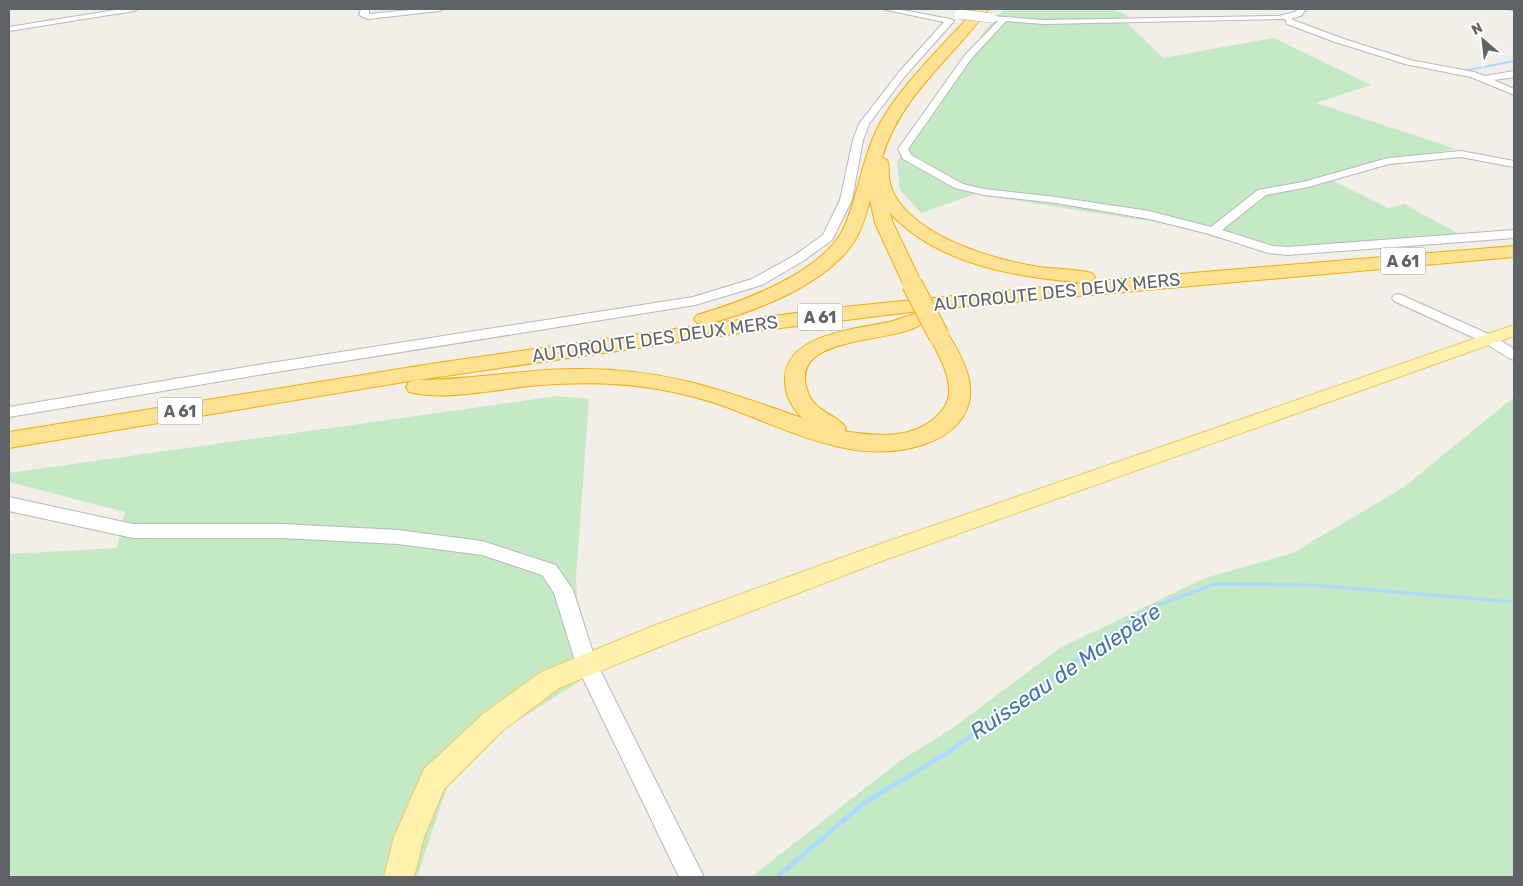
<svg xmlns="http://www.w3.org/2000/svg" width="1523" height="886" viewBox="0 0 1523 886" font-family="Rubik,sans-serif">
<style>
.green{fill:#c5e8c5}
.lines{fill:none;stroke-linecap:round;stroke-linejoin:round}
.stream-far2{stroke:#aadaff;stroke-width:2}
.stream-far1{stroke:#aadaff;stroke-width:3}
.stream{stroke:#aadaff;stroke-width:4.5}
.minor-casing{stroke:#b5b8bc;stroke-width:2}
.major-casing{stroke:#f2c960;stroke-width:2}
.highway-casing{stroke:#f9ab00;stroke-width:2}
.minor{fill:#fff;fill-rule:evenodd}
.major{fill:#fff2af;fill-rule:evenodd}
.highway{fill:#fde293;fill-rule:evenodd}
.minor-bridge-casing{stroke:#b5b8bc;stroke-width:10;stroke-linecap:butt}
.highway-bridge-casing{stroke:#f9ab00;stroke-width:22;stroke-linecap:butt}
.minor-bridge{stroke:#fff;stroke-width:9}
.highway-bridge{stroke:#fde293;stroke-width:20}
.labels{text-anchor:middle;stroke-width:4;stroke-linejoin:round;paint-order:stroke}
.shield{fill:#fff;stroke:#8f9295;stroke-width:1}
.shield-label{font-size:16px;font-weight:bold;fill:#5f6368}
.street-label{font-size:18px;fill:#5f6368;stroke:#fff}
.near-water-label{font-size:22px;font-style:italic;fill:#4174aa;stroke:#fff}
</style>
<rect width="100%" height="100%" fill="#f1efe8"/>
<path class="green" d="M1004,9H1114L1133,19L1125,21L1163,58L1274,38L1371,85L1316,103L1456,149L1369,163L1323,176L1388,208L1404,204L1465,237L1262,251L1174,225L975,194L921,213L900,190L897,161L984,32Z
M558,396L589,399L576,577L580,681L506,728L447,787L417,877H9V554L117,548L125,512L9,482V473Z
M1514,397V877H751L900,761L950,730L1060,648L1205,578L1293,553L1404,487Z"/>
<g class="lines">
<path class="stream-far2" d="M1507,9L1514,11
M1463,71L1514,61"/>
<path class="stream-far1" d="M1134,619L1149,608L1215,584L1313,585L1514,602"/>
<path class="stream" d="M777,877L864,803L950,751L1135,618"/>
<defs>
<path id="minor" d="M122,9H138L134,11L9,31V27Z
M361,9H369V14L420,9H443L439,11L368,19L359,15Z
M882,9H897L950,19L954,21L905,76L869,124L863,140L852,200L832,240L803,261L762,285L695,305L264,374L9,417V407L264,364L693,297L752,279L795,255L823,235L840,200L853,140L859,124L899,72L944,22Z
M1298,9H1306L1301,16L1292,18L1293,20L1341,38L1410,60L1474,72L1485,76L1514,71V77L1494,80L1514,89V95L1471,77L1405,64L1335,42L1287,24L1285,19L1044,24L1006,21L971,59L908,149L911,155L963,184L984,189L1056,197L1149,211L1211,227L1258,190L1303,182L1388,158L1461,151L1514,161V167L1461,157L1389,164L1308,187L1266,195L1222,230L1273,246L1288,247L1514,230V238L1288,255L1268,253L1209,234L1149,219L1056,203L984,195L955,188L903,159L898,149L965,55L998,21L991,20V16L1044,20L1279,16L1295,12Z
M1399,294L1493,336L1514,349V360L1509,358L1483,342L1394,301L1392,298L1394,295Z
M9,497L133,524H282L398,530L482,541L556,565L573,590L596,662L704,877H679L576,664L554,593L542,575L482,555L398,544L282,538H133L9,511Z"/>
<path id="major" d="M1514,325V336L879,562L671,642L559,688L502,731L444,789L424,837L414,877H384L394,837L424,769L484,713L541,672L653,626L863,550Z"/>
<path id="highway" d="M976,9H988C952,59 899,97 882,158L887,160C890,165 888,172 889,178C890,185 893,193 897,199C923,239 995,260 1039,267C1056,269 1075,269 1092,273L1095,277L1092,281L1086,282L1514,246V257L936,309L747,332L418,380C471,380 524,369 577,369C663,368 723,390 802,418C792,407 785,396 785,381C783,334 857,329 889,322C898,320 906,316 915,314L922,316L925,320C907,347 781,329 809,395C816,412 837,414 846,428L844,431C875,436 911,440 936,417C943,410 948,404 949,394C950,373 938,354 929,336L932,331L939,330L946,331C963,357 981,390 962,418C952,432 938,440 922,445C852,468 780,425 715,403C687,394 657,388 627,385C594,382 562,383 529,386C495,390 442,401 409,392L406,387L409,382L416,380L9,448V432L430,364L703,325L697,323L694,319L697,315C741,302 826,272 845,225C860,190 863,151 883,118C906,80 946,42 976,9ZM870,200L875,223L905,288L912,290L919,288L922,284L893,223L890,213C938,265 1016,277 1084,283L853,306L707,324C755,312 828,284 855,240C863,227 866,214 870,200Z"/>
</defs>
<use href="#minor" class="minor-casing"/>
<use href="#major" class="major-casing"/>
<use href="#highway" class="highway-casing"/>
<use href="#minor" class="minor"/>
<use href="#major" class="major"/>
<use href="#highway" class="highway"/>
<defs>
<path id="minor-bridge" d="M959,14L992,18"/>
<path id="highway-bridge" d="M912,284L939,336"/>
</defs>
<use href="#minor-bridge" class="minor-bridge-casing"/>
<use href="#highway-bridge" class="highway-bridge-casing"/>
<use href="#minor-bridge" class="minor-bridge"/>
<use href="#highway-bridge" class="highway-bridge"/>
</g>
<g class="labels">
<g class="shield">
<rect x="1380.5" y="247.5" width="45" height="27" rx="4"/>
<rect x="797.5" y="303.5" width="45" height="27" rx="4"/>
<rect x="157.5" y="397.5" width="45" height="27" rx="4"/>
</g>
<g class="shield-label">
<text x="1403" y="267">A 61</text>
<text x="820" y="323">A 61</text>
<text x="180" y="417">A 61</text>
</g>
<g class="street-label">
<text transform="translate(1057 292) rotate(-6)" y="6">AUTOROUTE DES DEUX MERS</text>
<text transform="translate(655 339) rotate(-8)" y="6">AUTOROUTE DES DEUX MERS</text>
</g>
<g class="near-water-label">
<text transform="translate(1065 671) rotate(-34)" y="8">Ruisseau de Malepère</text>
</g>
</g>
<rect width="1523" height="886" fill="none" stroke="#5f6368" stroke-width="20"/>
<g transform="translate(1483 40) rotate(332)" stroke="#ffffff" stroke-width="4" paint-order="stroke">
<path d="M0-4L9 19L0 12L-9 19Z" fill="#5f6368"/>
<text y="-8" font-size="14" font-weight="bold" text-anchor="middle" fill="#5f6368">N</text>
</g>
</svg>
